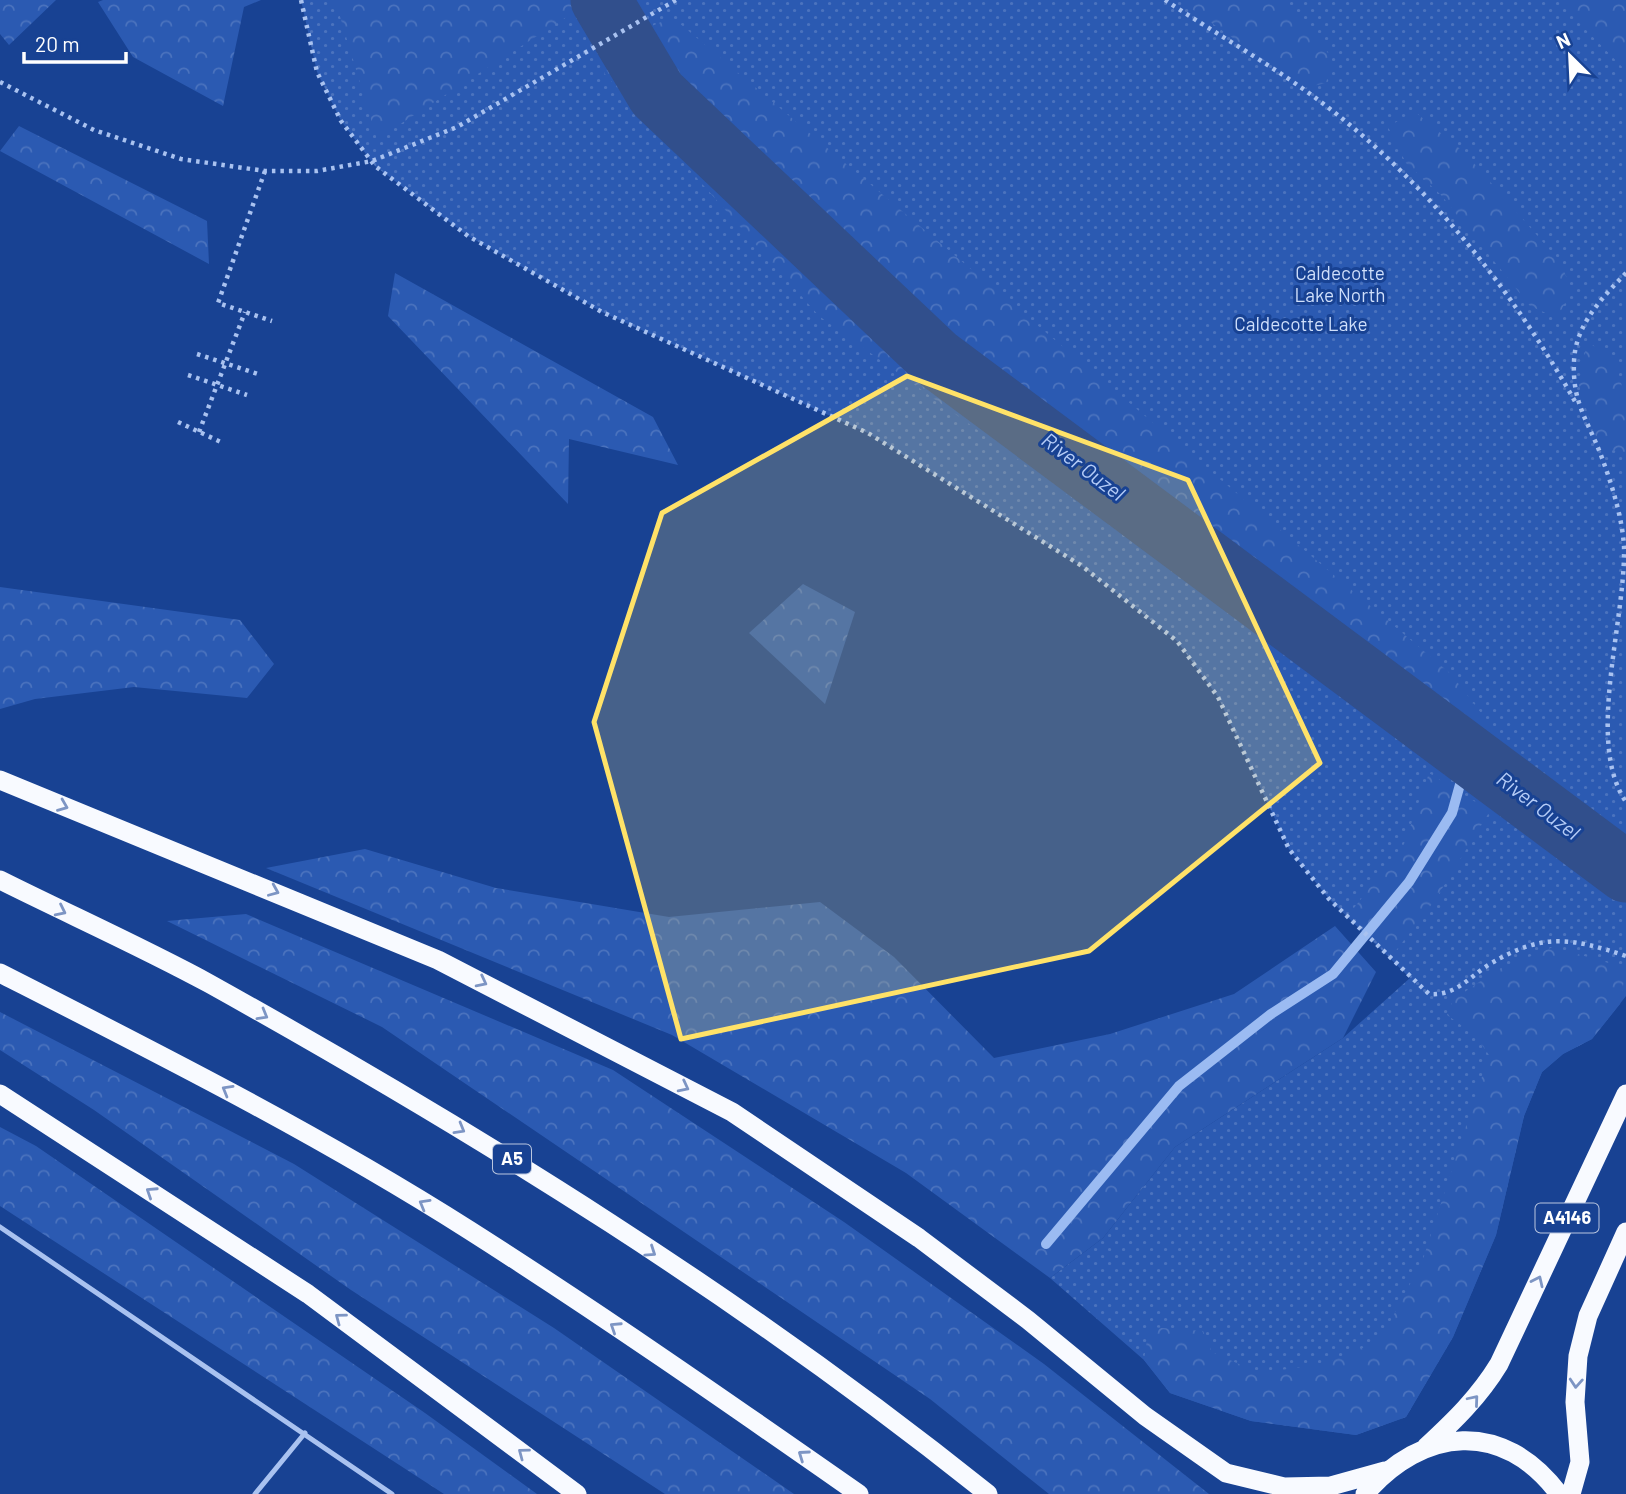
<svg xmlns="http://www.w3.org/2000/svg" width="1626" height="1494" viewBox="0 0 1626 1494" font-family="Barlow,sans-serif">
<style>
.green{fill:url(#green-dots)}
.forest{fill:url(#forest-crowns)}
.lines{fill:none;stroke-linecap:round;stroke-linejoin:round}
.stream{stroke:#9bbbf2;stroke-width:10}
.river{stroke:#314f8c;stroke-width:61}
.path{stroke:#a9c2f0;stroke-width:4.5;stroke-dasharray:3.5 5;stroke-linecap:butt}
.service{stroke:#a9c2f0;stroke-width:5}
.trunk{stroke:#f8faff;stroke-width:19}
.oneway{stroke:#7d95c4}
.marked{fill:#ffe268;fill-opacity:0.2;stroke:#ffe268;stroke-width:5;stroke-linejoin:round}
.labels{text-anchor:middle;stroke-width:6;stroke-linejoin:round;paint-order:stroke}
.shield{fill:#184293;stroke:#bac6df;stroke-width:2}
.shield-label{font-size:18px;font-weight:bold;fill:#fff}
.park-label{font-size:19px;fill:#cfdffb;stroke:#184293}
.water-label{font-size:21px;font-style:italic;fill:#b5ccf7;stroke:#184293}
</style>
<defs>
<pattern id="green-dots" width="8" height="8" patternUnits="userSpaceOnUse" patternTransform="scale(1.75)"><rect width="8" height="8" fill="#2b5ab2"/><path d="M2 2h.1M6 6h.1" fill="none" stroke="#4b73be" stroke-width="1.8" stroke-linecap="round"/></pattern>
<pattern id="forest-crowns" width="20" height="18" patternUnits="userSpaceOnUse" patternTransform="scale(1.75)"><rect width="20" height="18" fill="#2b5ab2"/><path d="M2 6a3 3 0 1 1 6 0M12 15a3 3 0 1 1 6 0" fill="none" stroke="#4b73be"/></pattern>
</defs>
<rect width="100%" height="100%" fill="#184293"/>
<path class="green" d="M301,0H1626V996L1592,1039L1563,1054L1542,1072L1524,1116L1496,1235L1453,1337L1406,1417L1356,1435L1251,1421L1170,1393L1144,1360L1050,1278L1103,1238L1175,1147L1343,1038L1410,978L1329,899L1289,849L1218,697L1177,641L1082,566L868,433L602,312L468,236L375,166L341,121L317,72Z"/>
<path class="forest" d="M0,0H56L9,45L0,34Z
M103,0H261L244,7L223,106L133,57L98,2Z
M335,0H579L582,7L377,139Z
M1179,0H1279L1313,28L1332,60L1326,83L1304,88Z
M1557,0H1626V71Z
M672,17L1451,674L1535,783L1434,759L819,316L604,73L641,31Z
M1414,111L1465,153L1562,264L1571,292L1557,318L1530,306L1441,195L1406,163L1388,127Z
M19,126L207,221L209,264L0,151Z
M395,273L653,417L678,465L569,439L568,504L388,316Z
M1587,341L1615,362L1626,400V454L1602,446L1593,431L1579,385Z
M803,584L855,612L825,704L749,633Z
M0,587L240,620L274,664L247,698L134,687L35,699L0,709Z
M1429,773L1490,811L1435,900L1391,957L1350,913L1404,844Z
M365,849L496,888L669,917L820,902L894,957L994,1058L1110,1034L1234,994L1335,926L1376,972L1343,1038L1175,1147L1103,1238L1050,1278L906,1173L672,1035L266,868Z
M246,914L613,1070L844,1222L1044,1364L1209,1494H1049L930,1399L382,1027L167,921Z
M1553,947L1626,968L1620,1004L1592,1039L1563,1054L1542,1072L1524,1116L1496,1235L1453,1337L1406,1417L1356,1435L1251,1421L1170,1393L1144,1360L1149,1327L1203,1331L1212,1352L1259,1373L1323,1364L1380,1341L1423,1259L1489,1055L1475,1035L1447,1015L1453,1000L1495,971Z
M0,1012L294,1164L554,1328L794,1494H665L351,1290L94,1110L0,1050Z
M0,1127L36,1146L425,1413L537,1494H444L0,1206Z"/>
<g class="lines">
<path class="stream" d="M1046,1244L1179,1086L1271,1014L1333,974L1409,882L1452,813L1468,756"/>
<path class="river" d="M601,0L657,94L936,358L1626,872"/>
<path class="path" d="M301,0L317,72L341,121L375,166L468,236L602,312L868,433L1082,566L1177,641L1218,697L1289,849L1329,899L1429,994C1456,996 1469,977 1490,964C1543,932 1572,938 1626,956
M1165,0C1216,34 1272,65 1321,102C1428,183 1512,289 1577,405
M0,82L94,130L181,159L265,171H317L372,161L457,127L676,0
M265,171L218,303L272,321
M1626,273C1602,298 1575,325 1574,362C1572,404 1589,422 1602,458C1612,485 1622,517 1624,546C1626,621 1585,742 1626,802
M197,354L258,374
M188,375L247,395
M178,422L223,443
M199,432L245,312"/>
<path class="service" d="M0,1227L392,1494
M255,1494L305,1433"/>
<path class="trunk" d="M0,780L438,960L732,1112L919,1238L1028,1320L1145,1416L1226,1473L1284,1487L1331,1486L1385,1471
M0,880C70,915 142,947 210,984C481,1135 746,1300 988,1494
M0,973C159,1054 318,1134 469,1230C601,1314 730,1404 859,1494
M0,1094L308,1294L577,1494
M1426,1447C1454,1421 1479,1397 1499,1364L1626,1094
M1365,1494C1423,1427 1503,1419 1559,1494
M1571,1494L1580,1462L1575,1402L1578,1356L1588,1316L1626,1232"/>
</g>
<defs><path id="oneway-chevron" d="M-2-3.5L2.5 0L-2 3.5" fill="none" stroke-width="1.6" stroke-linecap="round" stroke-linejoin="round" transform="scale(1.75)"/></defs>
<g class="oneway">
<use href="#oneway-chevron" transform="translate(63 806) rotate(22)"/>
<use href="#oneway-chevron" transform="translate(274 891) rotate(23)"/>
<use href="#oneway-chevron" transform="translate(61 911) rotate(26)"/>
<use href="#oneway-chevron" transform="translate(482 982) rotate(27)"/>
<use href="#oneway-chevron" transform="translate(263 1015) rotate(30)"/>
<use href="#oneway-chevron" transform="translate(684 1087) rotate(27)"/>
<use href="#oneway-chevron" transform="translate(227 1090) rotate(-150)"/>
<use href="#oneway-chevron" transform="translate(460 1129) rotate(30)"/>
<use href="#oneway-chevron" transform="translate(151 1192) rotate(-147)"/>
<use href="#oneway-chevron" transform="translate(424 1204) rotate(-150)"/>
<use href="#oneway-chevron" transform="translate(651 1252) rotate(34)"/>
<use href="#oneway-chevron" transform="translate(1538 1281) rotate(-65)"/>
<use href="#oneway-chevron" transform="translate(340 1318) rotate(-143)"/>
<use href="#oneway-chevron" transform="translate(615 1327) rotate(-147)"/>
<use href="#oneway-chevron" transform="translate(1576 1383) rotate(94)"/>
<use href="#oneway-chevron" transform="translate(1474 1400) rotate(-50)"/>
<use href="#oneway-chevron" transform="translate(523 1453) rotate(-143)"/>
<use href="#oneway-chevron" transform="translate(803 1455) rotate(-145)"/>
</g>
<path class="marked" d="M907,376L1188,480L1320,763L1089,951L681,1039L594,722L662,513Z"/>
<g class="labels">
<g class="shield">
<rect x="493" y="1144.5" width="38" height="29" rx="5"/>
<rect x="1535.5" y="1203.5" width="63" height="29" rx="5"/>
</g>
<g class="shield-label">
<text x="512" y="1165">A5</text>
<text x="1567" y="1224">A4146</text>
</g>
<g class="park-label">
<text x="1340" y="280">Caldecotte<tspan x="1340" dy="22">Lake North</tspan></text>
<text x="1301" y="331">Caldecotte Lake</text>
</g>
<g class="water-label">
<text transform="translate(1083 467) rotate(37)" y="7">River Ouzel</text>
<text transform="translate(1538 806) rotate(37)" y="7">River Ouzel</text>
</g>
</g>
<g transform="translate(1570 56) rotate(336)" stroke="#184293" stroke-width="5" paint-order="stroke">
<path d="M0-5L12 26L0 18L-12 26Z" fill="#ffffff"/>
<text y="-10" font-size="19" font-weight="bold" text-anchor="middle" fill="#ffffff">N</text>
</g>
<path d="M24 52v10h102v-10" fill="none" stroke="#ffffff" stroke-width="3.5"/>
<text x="35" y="52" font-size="21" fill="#ffffff" stroke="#184293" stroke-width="5" paint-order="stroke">20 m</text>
</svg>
